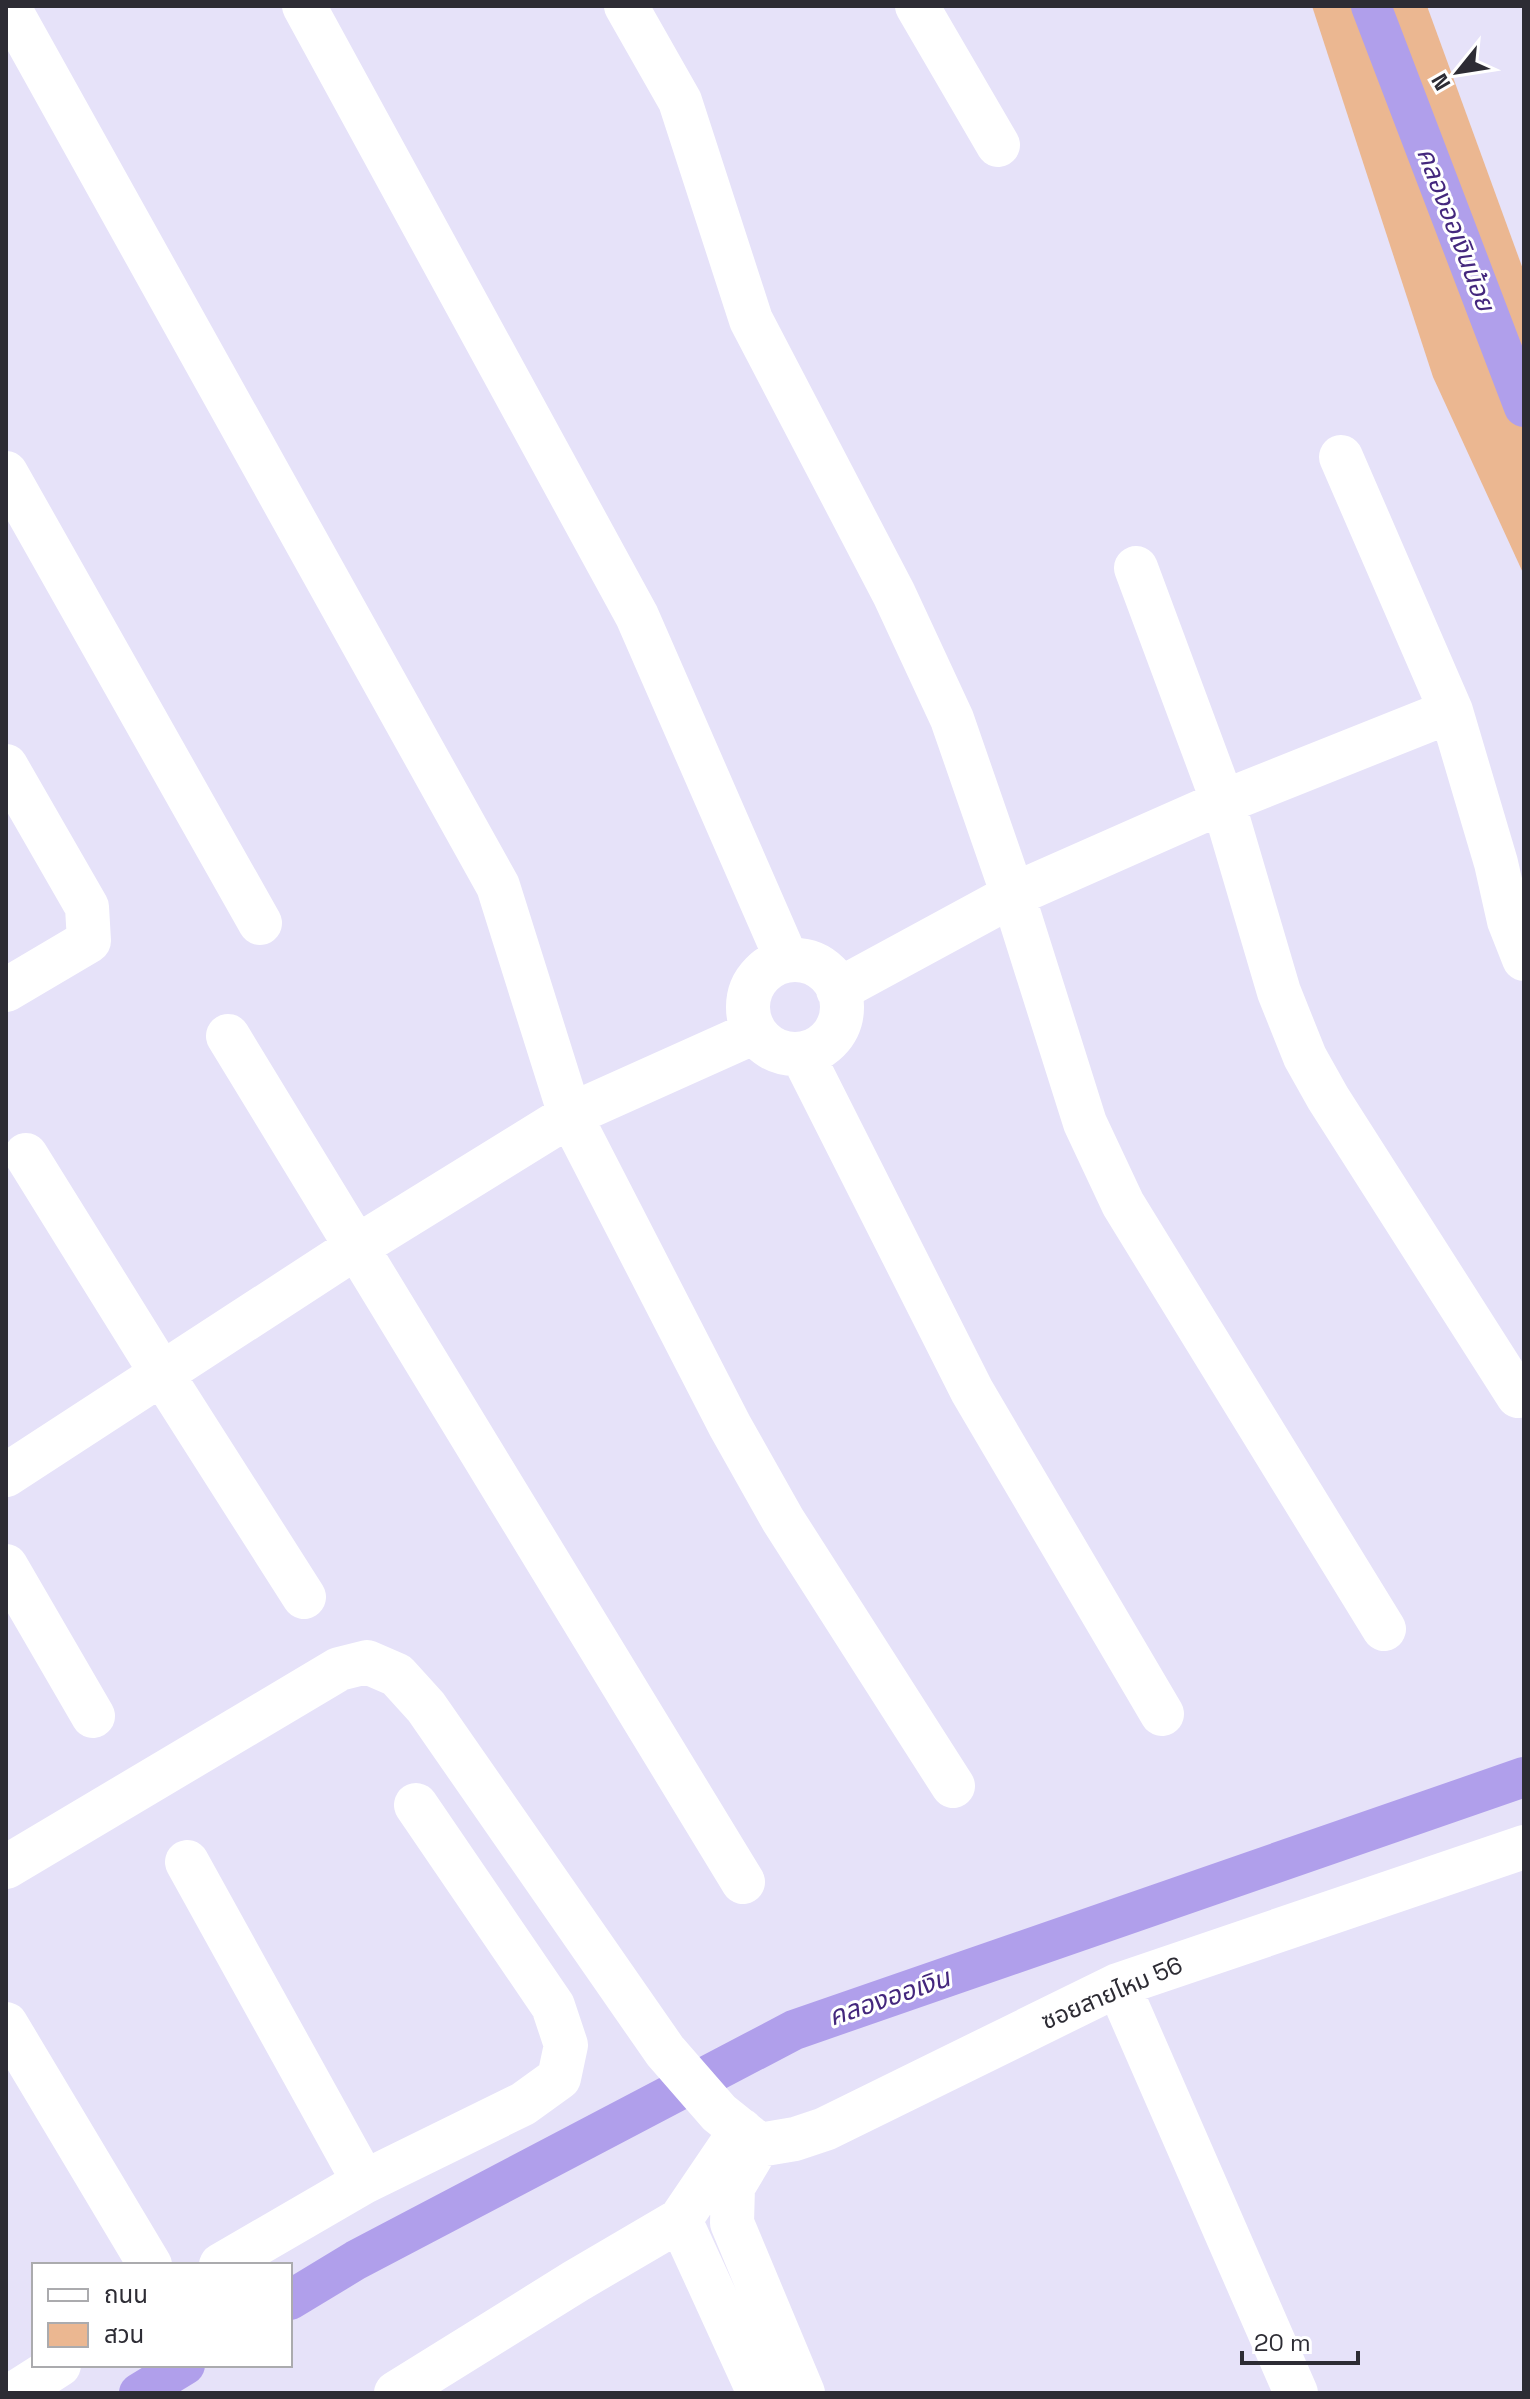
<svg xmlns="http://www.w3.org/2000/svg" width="1530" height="2399" viewBox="0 0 1530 2399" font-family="'Space Grotesk','Noto Sans Thai',sans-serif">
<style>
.green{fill:#ebb791}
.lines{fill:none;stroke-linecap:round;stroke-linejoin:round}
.canal{stroke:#b09feb;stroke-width:40}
.minor{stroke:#fff;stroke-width:44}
.labels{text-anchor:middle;stroke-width:6;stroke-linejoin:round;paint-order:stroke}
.street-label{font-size:24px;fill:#2d2c34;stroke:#fff}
.water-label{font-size:26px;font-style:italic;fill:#44277d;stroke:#fff}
</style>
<rect width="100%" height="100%" fill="#e6e2f9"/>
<path class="green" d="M1312,6H1427L1524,272V575L1433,377Z"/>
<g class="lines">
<path class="canal" d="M1371,6L1524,407
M290,2300L356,2260L794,2030L1524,1777
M139,2393L185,2365"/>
<path class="minor" d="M8,6L498,886L570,1115L730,1426L783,1520L953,1786
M304,6L637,616L787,960
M626,6L680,101L751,320L894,594L952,719L1013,895L1085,1123L1123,1204L1384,1629
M917,6L998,145
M1341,457L1451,711L1496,863L1509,921L1524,959
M6,473L260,923
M1136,568L1223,802L1279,992L1305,1057L1328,1098L1518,1396
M6,766L87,907L89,941L6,990
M748 1007a47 47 0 1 1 94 0a47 47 0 1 1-94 0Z
M838,990L1013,895L1223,802L1451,711
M228,1036L743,1882
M802,1054L972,1391L1162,1714
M26,1155L162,1374L304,1597
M6,1475L358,1246L570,1115L755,1032
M6,1566L93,1716
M187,1862L364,2182
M6,1867L339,1669L367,1662L397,1675L426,1707L665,2051L719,2113L759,2145L795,2139L825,2129L1118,1985L1524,1847
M1118,1985L1296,2393
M6,2024L150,2265
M758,2145L733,2187L732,2223L803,2393
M680,2220L759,2393
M221,2265L364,2182L523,2104L559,2078L566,2045L553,2006L416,1805
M15,2393L59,2365
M396,2393L576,2281L680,2220L741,2130"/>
</g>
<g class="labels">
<g class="street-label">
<text transform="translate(1112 1993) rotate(-23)" y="8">ซอยสายไหม 56</text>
</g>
<g class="water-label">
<text transform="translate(1456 229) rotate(69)" y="9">คลองออเงินน้อย</text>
<text transform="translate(889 1997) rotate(-19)" y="9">คลองออเงิน</text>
</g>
</g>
<rect width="1530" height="2399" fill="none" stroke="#2d2c34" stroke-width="16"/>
<rect x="32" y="2263" width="260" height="104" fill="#ffffff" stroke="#ababae" stroke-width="2"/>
<rect x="48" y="2289" width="40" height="12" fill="#ffffff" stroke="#ababae" stroke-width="2"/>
<text x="104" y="2303" font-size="24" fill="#2d2c34">ถนน</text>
<rect x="48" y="2323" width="40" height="24" fill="#ebb791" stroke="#ababae" stroke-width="2"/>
<text x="104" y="2343" font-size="24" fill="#2d2c34">สวน</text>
<g transform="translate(1458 72) rotate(240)" stroke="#ffffff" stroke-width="6" paint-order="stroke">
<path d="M0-6L14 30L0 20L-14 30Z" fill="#2d2c34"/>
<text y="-12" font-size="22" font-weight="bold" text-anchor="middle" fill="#2d2c34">N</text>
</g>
<path d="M1242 2351v12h116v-12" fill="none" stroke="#2d2c34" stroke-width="4"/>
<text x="1254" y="2351" font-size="24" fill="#2d2c34" stroke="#ffffff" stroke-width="6" paint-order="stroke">20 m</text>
</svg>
